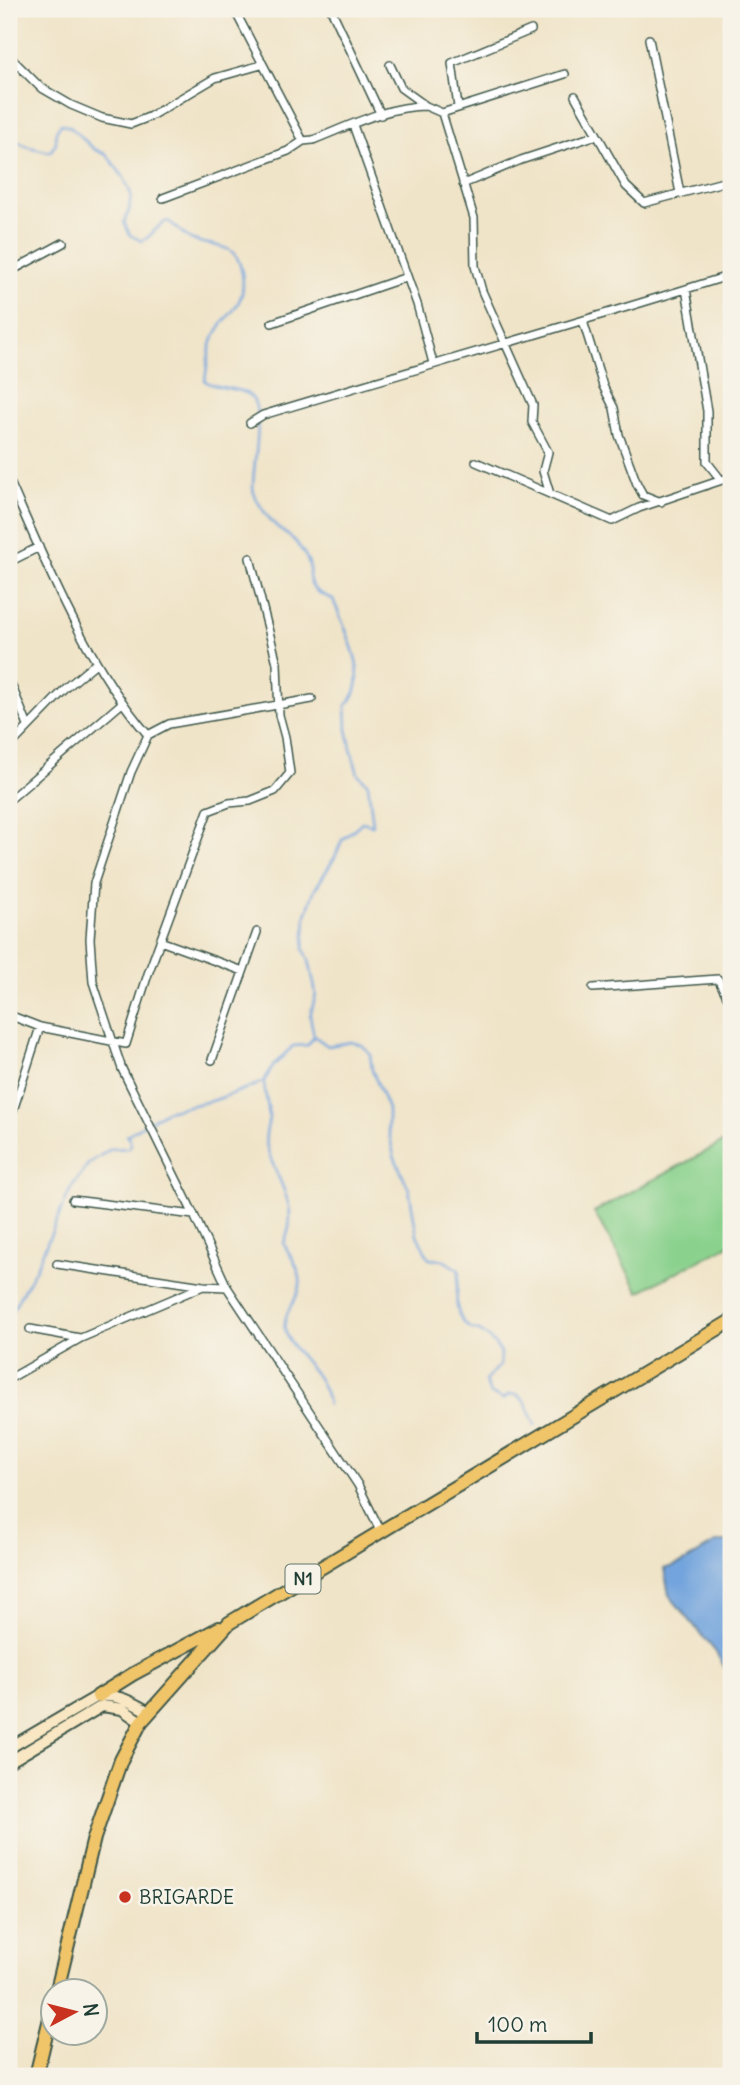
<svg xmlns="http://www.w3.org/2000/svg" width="740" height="2085" viewBox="0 0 740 2085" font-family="Delius,sans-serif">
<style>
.green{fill:#89d18c;stroke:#548760;stroke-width:2}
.water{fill:#73a4dd;stroke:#497088;stroke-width:2}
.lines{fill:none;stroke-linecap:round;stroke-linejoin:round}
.stream{stroke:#73a4dd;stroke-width:2.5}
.minor-casing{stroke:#3e564a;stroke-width:10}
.secondary-casing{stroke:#3e564a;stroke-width:14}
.trunk-casing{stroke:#3e564a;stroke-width:16}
.minor{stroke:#fff;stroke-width:7}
.secondary{stroke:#f9e7c3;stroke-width:10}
.trunk{stroke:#f0c469;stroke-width:12}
.poi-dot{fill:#c8321e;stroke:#f7f3e8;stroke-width:2.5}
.labels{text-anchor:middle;stroke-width:5;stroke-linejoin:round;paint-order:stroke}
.shield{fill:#f7f3e8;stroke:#60746a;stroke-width:2}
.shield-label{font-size:18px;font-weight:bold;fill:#1f3d34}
.poi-label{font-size:19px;fill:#1f3d34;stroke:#f7f3e8;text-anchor:start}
</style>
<rect width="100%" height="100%" fill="#f7f3e8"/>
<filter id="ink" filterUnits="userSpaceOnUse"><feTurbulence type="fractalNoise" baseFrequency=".0143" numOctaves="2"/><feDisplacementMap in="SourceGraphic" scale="14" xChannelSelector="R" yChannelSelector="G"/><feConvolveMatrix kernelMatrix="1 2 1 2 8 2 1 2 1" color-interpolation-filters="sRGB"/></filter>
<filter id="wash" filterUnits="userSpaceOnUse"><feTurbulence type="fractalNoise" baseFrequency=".00686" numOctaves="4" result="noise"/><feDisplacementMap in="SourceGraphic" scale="28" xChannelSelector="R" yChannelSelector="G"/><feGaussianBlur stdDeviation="1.57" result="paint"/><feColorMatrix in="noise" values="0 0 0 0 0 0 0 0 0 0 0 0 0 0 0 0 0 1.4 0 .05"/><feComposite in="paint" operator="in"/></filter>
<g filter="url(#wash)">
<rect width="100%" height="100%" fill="#f0e4c8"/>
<path class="green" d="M731,1138V1244L639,1292L594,1212Z"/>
<path class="water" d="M717,1542H731V1678L715,1651L669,1595L664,1569L682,1563Z"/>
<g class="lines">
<path class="stream" d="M9,138L29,147L50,152L56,143C55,135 55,130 61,124L70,127L94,149L107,155L124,178L131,194L129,211L124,222L130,235L142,241C153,236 157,224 168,221C178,227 183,236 193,240C205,245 218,244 229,250C238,255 240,264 242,273C248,308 225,312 213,339C208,352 207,367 205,381C219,391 245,385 254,401C263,421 253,465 253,487C253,499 272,524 282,531C288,536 294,538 298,545C302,550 307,558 309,564C310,568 309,570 309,574C309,590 320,594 333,599C343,627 375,681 346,705L347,729L352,753L358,774L368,784L373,825L362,822L342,840L335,857L314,891L306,915L304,949L309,960L316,994L310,1016L314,1036L328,1046L351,1042L362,1045L370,1054L372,1070L388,1109V1128L394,1156L409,1189L417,1235L429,1259L443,1260L459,1270C458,1289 450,1315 470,1328C473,1330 478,1330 481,1332C489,1337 496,1345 501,1353L500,1365L485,1381L490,1394L504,1399L509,1394L518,1395L525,1402L535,1425
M264,1083C265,1094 268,1105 269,1116C269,1124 264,1135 266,1143C274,1180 302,1203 284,1243C289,1256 298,1263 300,1278C303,1297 282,1310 285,1329C291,1356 324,1370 328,1405
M9,1316L36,1268L71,1188L89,1163L111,1149L129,1148L131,1144L127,1135L166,1111L215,1100L256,1085L264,1081L274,1065L293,1046L308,1045L314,1036"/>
</g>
</g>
<g filter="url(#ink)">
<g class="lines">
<defs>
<path id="minor" d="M234,9L303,141
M331,9L381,115
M649,39L680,193
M9,56L40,87L71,105L102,118L131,124L149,117L215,78L261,65
M390,65L401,88L426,106L442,113L565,74
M575,96L626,186L644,203L731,180
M458,107L452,63L531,30
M442,113L474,218L475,266L482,291L533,405L532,422L548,452L543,471L550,494
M353,125L417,304L433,363
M463,184L521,160L597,135
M163,198L288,151L303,141L313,140C349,126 387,106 426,106
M9,272L63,243
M686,289L707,411V462L721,480
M583,321L603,386L614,408L619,435L637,484L643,495L661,502
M272,323L407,277
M250,423L263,415C419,368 576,324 731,275
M476,462L612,521L639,508L731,477
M9,480C48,568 85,661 148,735
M9,562L39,547
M9,679L28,726
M312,699L169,724L148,735L131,772L94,883L90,939L93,982L122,1069L194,1215L227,1287L358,1485L381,1532
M9,747L66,688L96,663
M9,800L121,704
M9,926L13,928
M160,941L243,971
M593,988L718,979L731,1004
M9,1015L40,1027L126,1044L148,974L208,811L229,803L250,801L275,791L290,773L285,737L279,715L277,663L250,558
M212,1060L257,932
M9,1123L40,1027
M73,1200L194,1215
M57,1264L203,1286L227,1287
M30,1329L80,1338
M9,1379L81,1338L203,1286"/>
<path id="secondary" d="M9,1748L98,1696C119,1694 131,1702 149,1712
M9,1762L102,1706L122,1709L141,1722"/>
<path id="trunk" d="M98,1696L133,1674L219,1628
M57,1990L94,1838L121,1760L141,1722L229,1623L731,1321
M36,2076L52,2010"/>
</defs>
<use href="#minor" class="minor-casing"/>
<use href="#secondary" class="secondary-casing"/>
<use href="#trunk" class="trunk-casing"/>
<use href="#minor" class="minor"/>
<use href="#secondary" class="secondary"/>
<use href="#trunk" class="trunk"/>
</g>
</g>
<circle class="poi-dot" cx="125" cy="1897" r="7"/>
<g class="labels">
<rect class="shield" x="285.5" y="1564.5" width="35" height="29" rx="5"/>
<g class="shield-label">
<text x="303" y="1585">N1</text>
</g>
<g class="poi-label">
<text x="139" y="1904">BRIGARDE</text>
</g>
</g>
<rect width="740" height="2085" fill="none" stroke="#f7f3e8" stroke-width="35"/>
<g transform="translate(74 2012) rotate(83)"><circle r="33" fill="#f7f3e8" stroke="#a1aaa0" stroke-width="2"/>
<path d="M0-5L12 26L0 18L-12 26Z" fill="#c8321e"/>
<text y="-10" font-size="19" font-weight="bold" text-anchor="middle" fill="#1f3d34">N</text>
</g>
<path d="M477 2032v10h114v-10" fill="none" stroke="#1f3d34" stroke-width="3.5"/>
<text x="488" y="2032" font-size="21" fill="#1f3d34" stroke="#f7f3e8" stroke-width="5" paint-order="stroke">100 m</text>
</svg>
